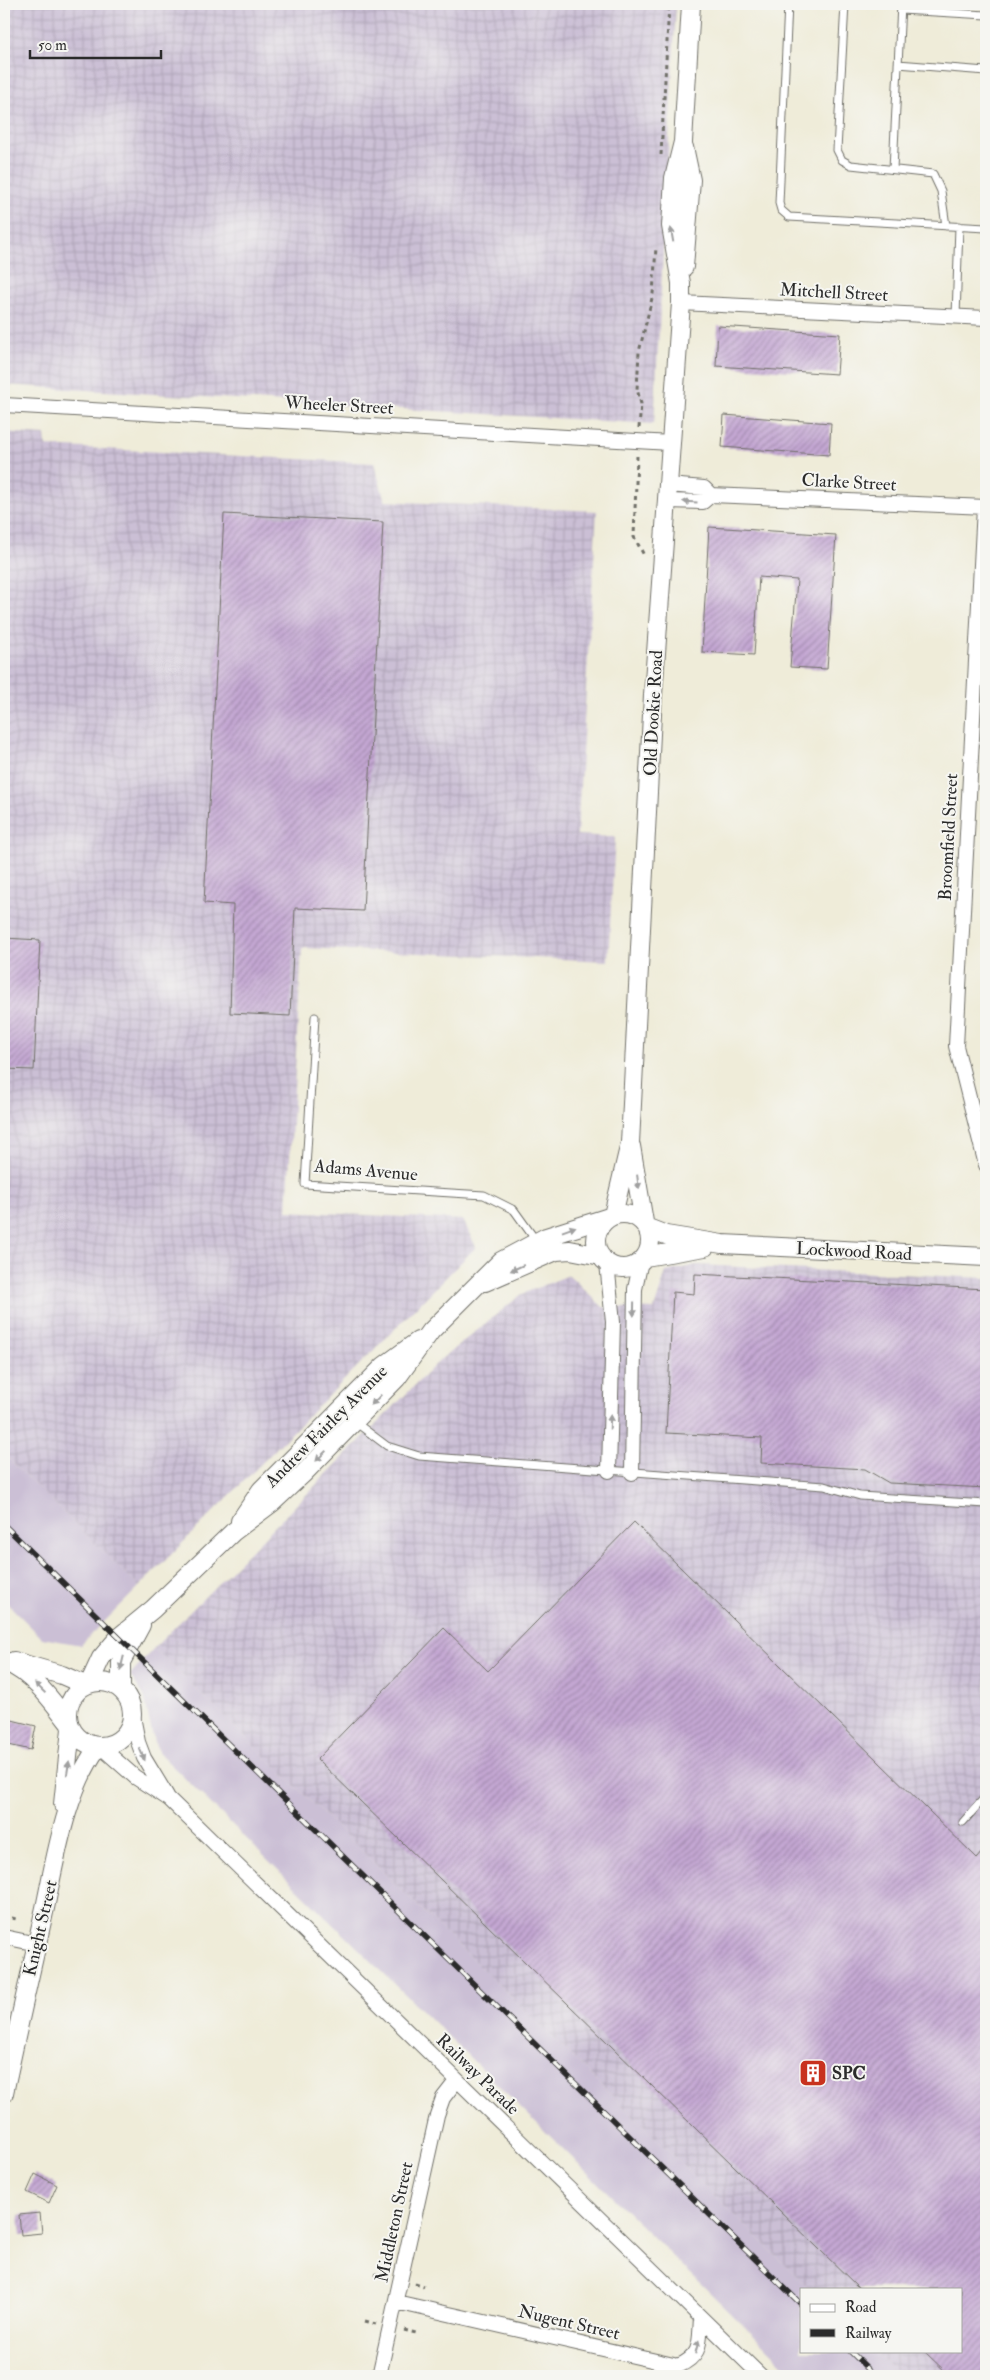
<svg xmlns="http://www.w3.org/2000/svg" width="990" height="2380" viewBox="0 0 990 2380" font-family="'IM FELL Double Pica',serif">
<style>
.industrial{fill:url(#industrial-grid)}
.railway{fill:#cbbfd5}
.building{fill:url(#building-hatch)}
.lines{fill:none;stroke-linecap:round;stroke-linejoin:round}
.service-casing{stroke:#706f68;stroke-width:9}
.minor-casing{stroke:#706f68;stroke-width:16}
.tertiary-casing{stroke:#706f68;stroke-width:20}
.path{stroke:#706f68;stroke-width:3;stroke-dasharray:4 4;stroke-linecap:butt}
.service{stroke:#fff;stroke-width:7}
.minor{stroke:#fff;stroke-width:14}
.tertiary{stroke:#fff;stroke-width:18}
.rail-casing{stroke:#2b2b2b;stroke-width:5.5}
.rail{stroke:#f6f6f2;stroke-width:4;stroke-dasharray:11;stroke-linecap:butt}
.oneway{fill:#a0a0a0}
.labels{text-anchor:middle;stroke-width:4;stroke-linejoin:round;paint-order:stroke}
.street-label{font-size:18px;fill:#2b2b2b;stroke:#f6f6f2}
.poi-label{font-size:18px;font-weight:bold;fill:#2b2b2b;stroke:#f6f6f2;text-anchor:start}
</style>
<defs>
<pattern id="industrial-grid" width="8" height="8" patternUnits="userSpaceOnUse" patternTransform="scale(1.25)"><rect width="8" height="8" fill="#cbbfd5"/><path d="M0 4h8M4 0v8" fill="none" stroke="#aea4b7"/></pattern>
<pattern id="building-hatch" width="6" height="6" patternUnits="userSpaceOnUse" patternTransform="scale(1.25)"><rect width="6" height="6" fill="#c4a7d3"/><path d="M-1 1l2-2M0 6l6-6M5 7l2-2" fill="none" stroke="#9f88ab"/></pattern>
</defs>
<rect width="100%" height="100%" fill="#f6f6f2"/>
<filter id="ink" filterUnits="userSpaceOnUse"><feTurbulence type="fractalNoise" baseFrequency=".02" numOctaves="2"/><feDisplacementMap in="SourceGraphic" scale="10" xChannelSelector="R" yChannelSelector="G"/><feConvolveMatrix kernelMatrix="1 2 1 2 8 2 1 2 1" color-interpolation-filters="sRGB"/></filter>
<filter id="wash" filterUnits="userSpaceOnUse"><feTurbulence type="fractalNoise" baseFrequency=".0096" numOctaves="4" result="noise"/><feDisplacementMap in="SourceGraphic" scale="20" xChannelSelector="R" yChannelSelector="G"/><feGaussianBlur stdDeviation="1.12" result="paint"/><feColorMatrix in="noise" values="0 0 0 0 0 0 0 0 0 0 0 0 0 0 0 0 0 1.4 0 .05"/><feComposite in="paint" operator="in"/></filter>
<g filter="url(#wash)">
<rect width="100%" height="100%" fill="#efecd9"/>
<path class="industrial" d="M4,4H676L654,424L4,385Z
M4,432L45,435L46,446L374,463L385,501L597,511L577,835L615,837L608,961L302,948L287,1211L463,1220L476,1247L139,1587L4,1454Z
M696,1265L986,1278V2376H900L874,2351H961V2289H810L154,1648L440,1360L522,1294L569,1275L603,1307L654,1309L666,1272Z"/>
<path class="railway" d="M4,1454L139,1587L81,1645L42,1638L4,1600Z
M154,1648L810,2289H801V2351H874L900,2376H795L161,1755L154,1742L144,1696L130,1675Z"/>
<g id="blocks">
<path class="building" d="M718,326L840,334L837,374L716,366Z
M724,415L831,423L829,455L722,447Z
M224,514L383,522L363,911L295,908L290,1016L230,1013L233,905L204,903Z
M709,527L836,535L827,669L790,667L797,580L759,577L754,655L702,652Z
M4,938L40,940L34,1070L4,1069Z
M695,1274L986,1289V1488L889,1483L865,1469L761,1463L762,1438L666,1433L673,1292L694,1294Z
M634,1522L977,1858L986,1847V2376H950L924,2351H961V2289H860L317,1759L444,1628L488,1671Z
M4,1718L36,1726L31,1750L4,1744Z
M35,2174L57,2185L49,2203L27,2192Z
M40,2213L42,2233L21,2235L19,2215Z"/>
</g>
</g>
<g filter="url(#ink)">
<use href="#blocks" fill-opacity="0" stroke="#706f68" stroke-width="1"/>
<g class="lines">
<defs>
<path id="service" d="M788,4L779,203L781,210L789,217L986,228
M845,4L837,150L842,160L851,165L933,174L941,191L946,226
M901,10L986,15
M898,64L986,71
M893,169L901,4
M956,317L959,226
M315,1017L305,1184L484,1195L514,1210L532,1235L534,1243
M355,1422L387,1446L419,1456L824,1486L860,1496L986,1504
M963,1822L986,1796"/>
<path id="minor" d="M681,303L986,318
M4,405L671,443
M668,485L704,488L711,495L986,507
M667,501L703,502L711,495
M984,507L956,1046L986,1165
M607,1263L613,1322L609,1471
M632,1473L635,1289L641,1261
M131,1706L138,1742L144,1758L167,1796
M101,1747L135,1777L169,1799L761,2376
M4,1937L37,1944
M396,2302L678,2366C703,2355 699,2342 701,2318
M379,2376L437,2115L443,2098L457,2080"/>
<path id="tertiary" d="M684,267L691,180L684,147
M631,1146L644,1222
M596 1241a27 27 0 1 1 54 0a27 27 0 1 1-54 0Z
M613,1215L630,1143L653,695L681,303V283L671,226L674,178L683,142L691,4
M648,1228L666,1235L722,1244L986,1257
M645,1257L705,1247
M485,1282L556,1251L570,1250L601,1256
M240,1521L261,1490L296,1455L384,1366L418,1341
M4,1661C32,1673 51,1699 69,1723
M14,1661L62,1675L85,1685
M68 1714a32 32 0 1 1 64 0a32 32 0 1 1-64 0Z
M89,1684L101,1658L119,1637L153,1609L233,1532L273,1502L303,1474L397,1378L431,1331L501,1261L546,1237L609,1217
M121,1690V1662L141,1625
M63,1804L71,1729
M4,2093C17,2031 31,1970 45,1908C56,1856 66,1790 98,1747"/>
</defs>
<use href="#service" class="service-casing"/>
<use href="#minor" class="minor-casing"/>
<use href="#tertiary" class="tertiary-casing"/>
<path class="path" d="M661,155L669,4
M639,428L641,404L637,389L639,352L653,294L656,247
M637,456L634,537L645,557
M4,1916L16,1919
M4,1957H7
M375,2274L387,2277
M415,2283L424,2286
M365,2321L376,2324
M404,2330L416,2333"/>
<use href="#service" class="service"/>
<use href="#minor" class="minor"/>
<use href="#tertiary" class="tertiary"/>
<defs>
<path id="rail" d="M4,1525L801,2304
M850,2351L875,2376"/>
</defs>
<use href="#rail" class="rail-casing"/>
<use href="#rail" class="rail"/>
</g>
<defs><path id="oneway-solid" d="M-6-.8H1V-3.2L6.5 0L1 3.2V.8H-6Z" transform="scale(1.25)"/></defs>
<g class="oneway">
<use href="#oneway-solid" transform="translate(672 235) rotate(-100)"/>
<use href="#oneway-solid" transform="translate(690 502) rotate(-177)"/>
<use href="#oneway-solid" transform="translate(638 1182) rotate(83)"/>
<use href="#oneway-solid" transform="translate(569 1229) rotate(-20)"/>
<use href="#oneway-solid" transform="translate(517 1268) rotate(156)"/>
<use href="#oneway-solid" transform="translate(634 1309) rotate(91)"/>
<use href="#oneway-solid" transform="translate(376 1400) rotate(134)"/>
<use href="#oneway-solid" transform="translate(610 1422) rotate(-88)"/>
<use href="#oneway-solid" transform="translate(321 1456) rotate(135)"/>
<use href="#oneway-solid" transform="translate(122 1663) rotate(104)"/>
<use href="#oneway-solid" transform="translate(40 1688) rotate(-136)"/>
<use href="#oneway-solid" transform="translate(142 1754) rotate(66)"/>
<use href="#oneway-solid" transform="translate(68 1768) rotate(-81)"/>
<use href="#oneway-solid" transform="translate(697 2347) rotate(-75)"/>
</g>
</g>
<defs>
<symbol id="building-square" viewBox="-11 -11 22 22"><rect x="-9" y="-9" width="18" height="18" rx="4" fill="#c8321e" stroke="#f6f6f2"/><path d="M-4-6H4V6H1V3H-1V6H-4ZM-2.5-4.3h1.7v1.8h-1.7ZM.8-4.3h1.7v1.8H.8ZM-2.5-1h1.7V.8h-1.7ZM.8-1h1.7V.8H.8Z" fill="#fff"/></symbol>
</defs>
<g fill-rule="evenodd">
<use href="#building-square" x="797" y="2057" width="32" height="32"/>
</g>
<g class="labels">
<g class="street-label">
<text transform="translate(834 292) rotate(3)" y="6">Mitchell Street</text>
<text transform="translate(339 405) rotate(3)" y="6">Wheeler Street</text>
<text transform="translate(849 482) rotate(3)" y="6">Clarke Street</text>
<text transform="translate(653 713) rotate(-87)" y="6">Old Dookie Road</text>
<text transform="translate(948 837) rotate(-87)" y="6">Broomfield Street</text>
<text transform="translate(366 1170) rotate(5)" y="6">Adams Avenue</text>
<text transform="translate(854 1251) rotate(3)" y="6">Lockwood Road</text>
<text transform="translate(326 1426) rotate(-45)" y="6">Andrew Fairley Avenue</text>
<text transform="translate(40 1928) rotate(-77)" y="6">Knight Street</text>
<text transform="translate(478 2074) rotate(44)" y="6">Railway Parade</text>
<text transform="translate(394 2222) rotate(-78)" y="6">Middleton Street</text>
<text transform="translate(569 2322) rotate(13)" y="6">Nugent Street</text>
</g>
<g class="poi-label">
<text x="832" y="2079">SPC</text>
</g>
</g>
<rect width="990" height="2380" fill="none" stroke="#f6f6f2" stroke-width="20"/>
<rect x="800" y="2288" width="162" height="65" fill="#f6f6f2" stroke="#a5a5a2"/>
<rect x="810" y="2304" width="25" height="8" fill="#ffffff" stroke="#a5a5a2"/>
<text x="845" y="2312" font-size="15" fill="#2b2b2b">Road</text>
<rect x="810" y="2329" width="25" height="8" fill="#2b2b2b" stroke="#a5a5a2"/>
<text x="845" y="2338" font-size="15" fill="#2b2b2b">Railway</text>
<path d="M30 50v8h131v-8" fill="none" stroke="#2b2b2b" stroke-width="2.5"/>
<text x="38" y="50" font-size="15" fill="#2b2b2b" stroke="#f6f6f2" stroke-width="4" paint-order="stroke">50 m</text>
</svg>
